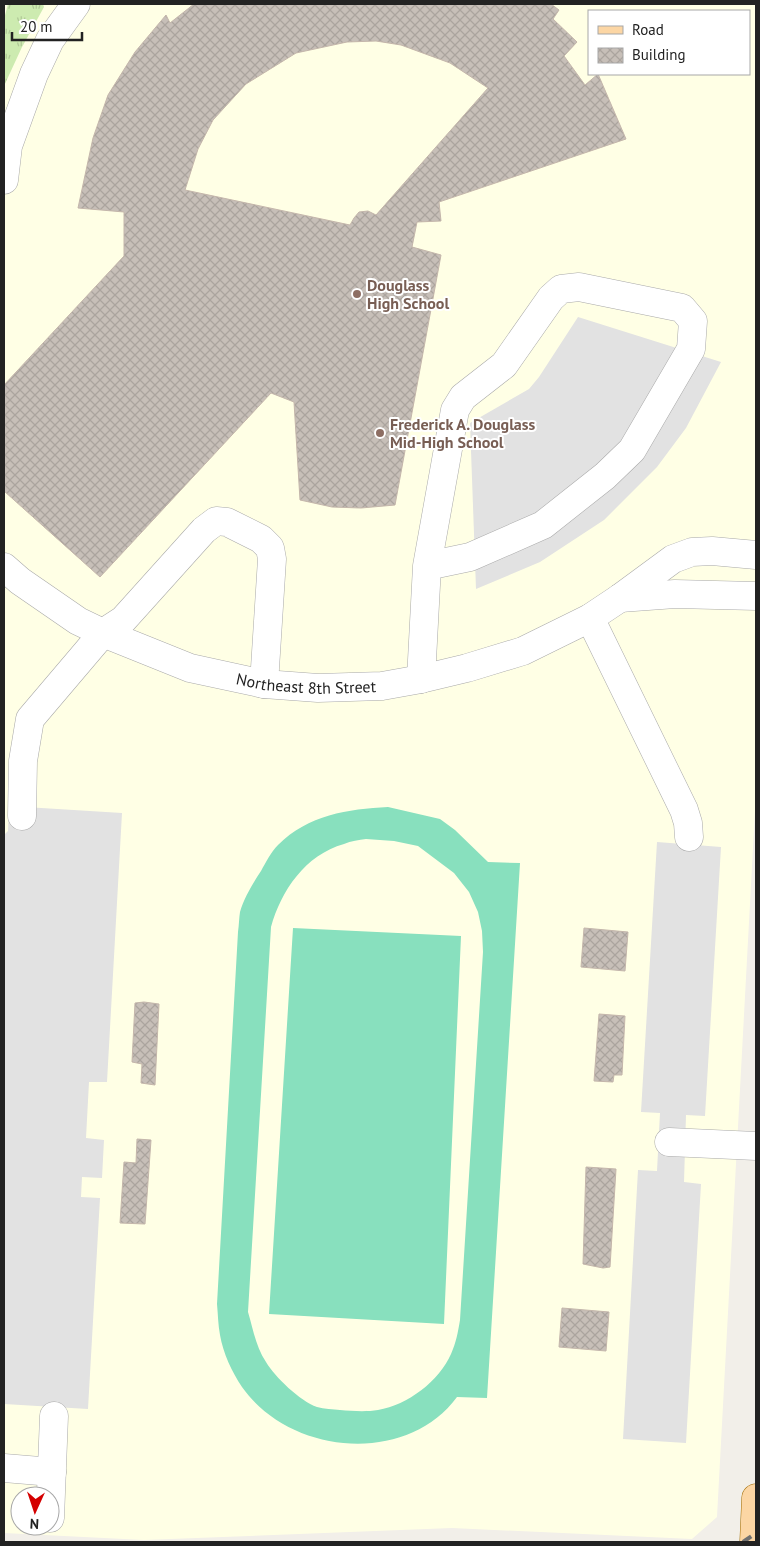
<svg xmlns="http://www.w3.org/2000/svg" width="760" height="1546" viewBox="0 0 760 1546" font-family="'PT Sans',sans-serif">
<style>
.education{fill:#ffffe5;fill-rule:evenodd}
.grass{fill:url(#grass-tufts)}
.pitch{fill:#88e0be;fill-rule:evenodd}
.parking{fill:#e2e2e2}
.building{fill:url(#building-cross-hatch);stroke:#c4b6ab;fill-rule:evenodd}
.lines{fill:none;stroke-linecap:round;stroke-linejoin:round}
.minor-casing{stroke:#a9a9a9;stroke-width:29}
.major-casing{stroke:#a06b00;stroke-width:29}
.minor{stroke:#fff;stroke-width:28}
.major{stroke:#fcd6a4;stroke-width:28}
.rail{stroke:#707070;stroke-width:4;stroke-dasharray:10 10;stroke-linecap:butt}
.education-dot{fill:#8d6e63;stroke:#fff;stroke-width:2}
.labels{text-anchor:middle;stroke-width:4;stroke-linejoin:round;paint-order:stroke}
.education-label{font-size:16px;font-weight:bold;fill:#785e54;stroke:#fff;text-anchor:start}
.street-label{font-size:16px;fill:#222;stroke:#fff}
</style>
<defs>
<pattern id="grass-tufts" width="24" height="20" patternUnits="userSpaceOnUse" patternTransform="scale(1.25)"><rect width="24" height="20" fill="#cdebb0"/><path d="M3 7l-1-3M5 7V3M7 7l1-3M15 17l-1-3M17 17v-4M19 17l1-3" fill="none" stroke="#b0c997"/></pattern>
<pattern id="building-cross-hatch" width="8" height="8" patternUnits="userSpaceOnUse" patternTransform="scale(1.25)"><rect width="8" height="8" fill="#c7bfb8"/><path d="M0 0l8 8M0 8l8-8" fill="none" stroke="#aba49e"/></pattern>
</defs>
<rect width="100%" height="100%" fill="#f2efe9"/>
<path class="education" d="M4,4H756V792L717,1517L692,1539L452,1528L144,1540L4,1533ZM589,11H749V74H589ZM20,1496H50V1526H20Z"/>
<path class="grass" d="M8,4H43L44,7L22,47L4,86V19Z"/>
<path class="pitch" d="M388,807L440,819L455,830L488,862L520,863L487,1398L457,1397C406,1466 290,1455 242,1387C232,1372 223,1353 220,1335C218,1325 218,1314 217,1304L238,932C239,925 239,918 240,912C244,898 253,883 261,871C266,862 271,852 278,845C308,815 348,809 388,807ZM366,839L394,841L418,846L454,873L469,892L478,912L482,931L483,952L460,1320C458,1332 456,1343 451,1354C439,1381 408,1405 378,1410C366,1412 352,1411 340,1410C333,1409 324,1409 317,1407C300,1401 275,1377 266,1362C256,1347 253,1329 248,1312L271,927C281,891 305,855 344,844C351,841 359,840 366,839Z
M293,928L461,936L444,1324L269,1314Z"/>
<path class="parking" d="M578,317L721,362L686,428L657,467L604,520L540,562L476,589L470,423L529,389L539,377Z
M9,806L122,813L107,1082H89L86,1138L104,1140L102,1178L82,1177L81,1197L100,1198L88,1409L4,1404V835L8,831Z
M657,842L721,847L705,1116L686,1115L684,1182L701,1184L686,1443L623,1439L638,1170L657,1171L660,1113L641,1112Z"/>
<path class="building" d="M194,4H551L559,10L553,19L577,42L564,56L585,85L598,74L626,139L439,202L441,221L417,222L412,247L441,255L395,505L361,508L332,507L300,500L294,402L271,393L100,577L4,491V385L124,256V212L78,208L93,138L108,95L135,52L166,15L170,23ZM376,41L401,45L450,63L488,88L376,215L368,211L359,212L354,218L350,225L185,190L198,149L213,120L246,84L296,53L347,42Z
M584,928L628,932L625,971L581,967Z
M144,1002L159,1004L155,1085L141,1083L142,1064L132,1062L135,1003Z
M599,1014L625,1016L622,1075H614L613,1082L594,1081Z
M137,1139L151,1140L145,1224L120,1223L124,1162L136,1163Z
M586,1167L616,1169L610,1267L603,1268L583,1264Z
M562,1308L609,1312L606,1351L559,1347Z"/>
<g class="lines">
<defs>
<g id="minor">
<path d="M4,180L8,146L34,74L50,40L76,4"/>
<path id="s1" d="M4,567L20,581L78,621L103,633L190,668L264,684L318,688L382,686L421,679L467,668L523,651L590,618L620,598L673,559L692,552L712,551L756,555"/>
<path d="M620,598L675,594L756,596"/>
<path d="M590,618L684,810L688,823L689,837"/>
<path d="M421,679L427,566L455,410L463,397L504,365L551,298L561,289L579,287L682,308L693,321L691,349L632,450L605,476L543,525L470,557L427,566"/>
<path d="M22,816L23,761L30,719L103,633L123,620L204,530L216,521L227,522L261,539L270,548L272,559L264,684"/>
<path d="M669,1142L756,1146"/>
<path d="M4,1468L52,1472"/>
<path d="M50,1518L54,1416"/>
</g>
<path id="major" d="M754,1542L756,1498"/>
</defs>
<use href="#minor" class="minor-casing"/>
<use href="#major" class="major-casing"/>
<use href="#minor" class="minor"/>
<use href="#major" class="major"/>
<path class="rail" d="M743,1542L756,1533"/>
</g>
<g class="education-dot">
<circle cx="357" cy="294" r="5"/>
<circle cx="380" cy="433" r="5"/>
</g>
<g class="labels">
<g class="education-label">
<text x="367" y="291">Douglass<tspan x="367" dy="18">High School</tspan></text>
<text x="390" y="430">Frederick A. Douglass<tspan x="390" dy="18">Mid-High School</tspan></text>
</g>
<g class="street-label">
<text dy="6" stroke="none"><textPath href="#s1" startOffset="331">Northeast 8th Street</textPath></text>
</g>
</g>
<rect width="760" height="1546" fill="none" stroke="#222222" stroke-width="10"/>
<rect x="588" y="10" width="162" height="65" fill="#ffffff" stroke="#a7a7a7"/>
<rect x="598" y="26" width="25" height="8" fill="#fcd6a4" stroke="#a7a7a7"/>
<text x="632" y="35" font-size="15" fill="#222222">Road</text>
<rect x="598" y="48" width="25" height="15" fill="url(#building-cross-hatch)" stroke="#a7a7a7"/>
<text x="632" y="60" font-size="15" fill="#222222">Building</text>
<g transform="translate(35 1511) rotate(183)"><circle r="24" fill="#ffffff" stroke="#a7a7a7"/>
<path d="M0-4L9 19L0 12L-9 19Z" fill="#d40000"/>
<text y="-8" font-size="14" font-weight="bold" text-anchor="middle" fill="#222222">N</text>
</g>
<path d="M12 32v8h70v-8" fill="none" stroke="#222222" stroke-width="2.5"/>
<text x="20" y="32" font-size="15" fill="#222222" stroke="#ffffff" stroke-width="4" paint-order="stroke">20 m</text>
</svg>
